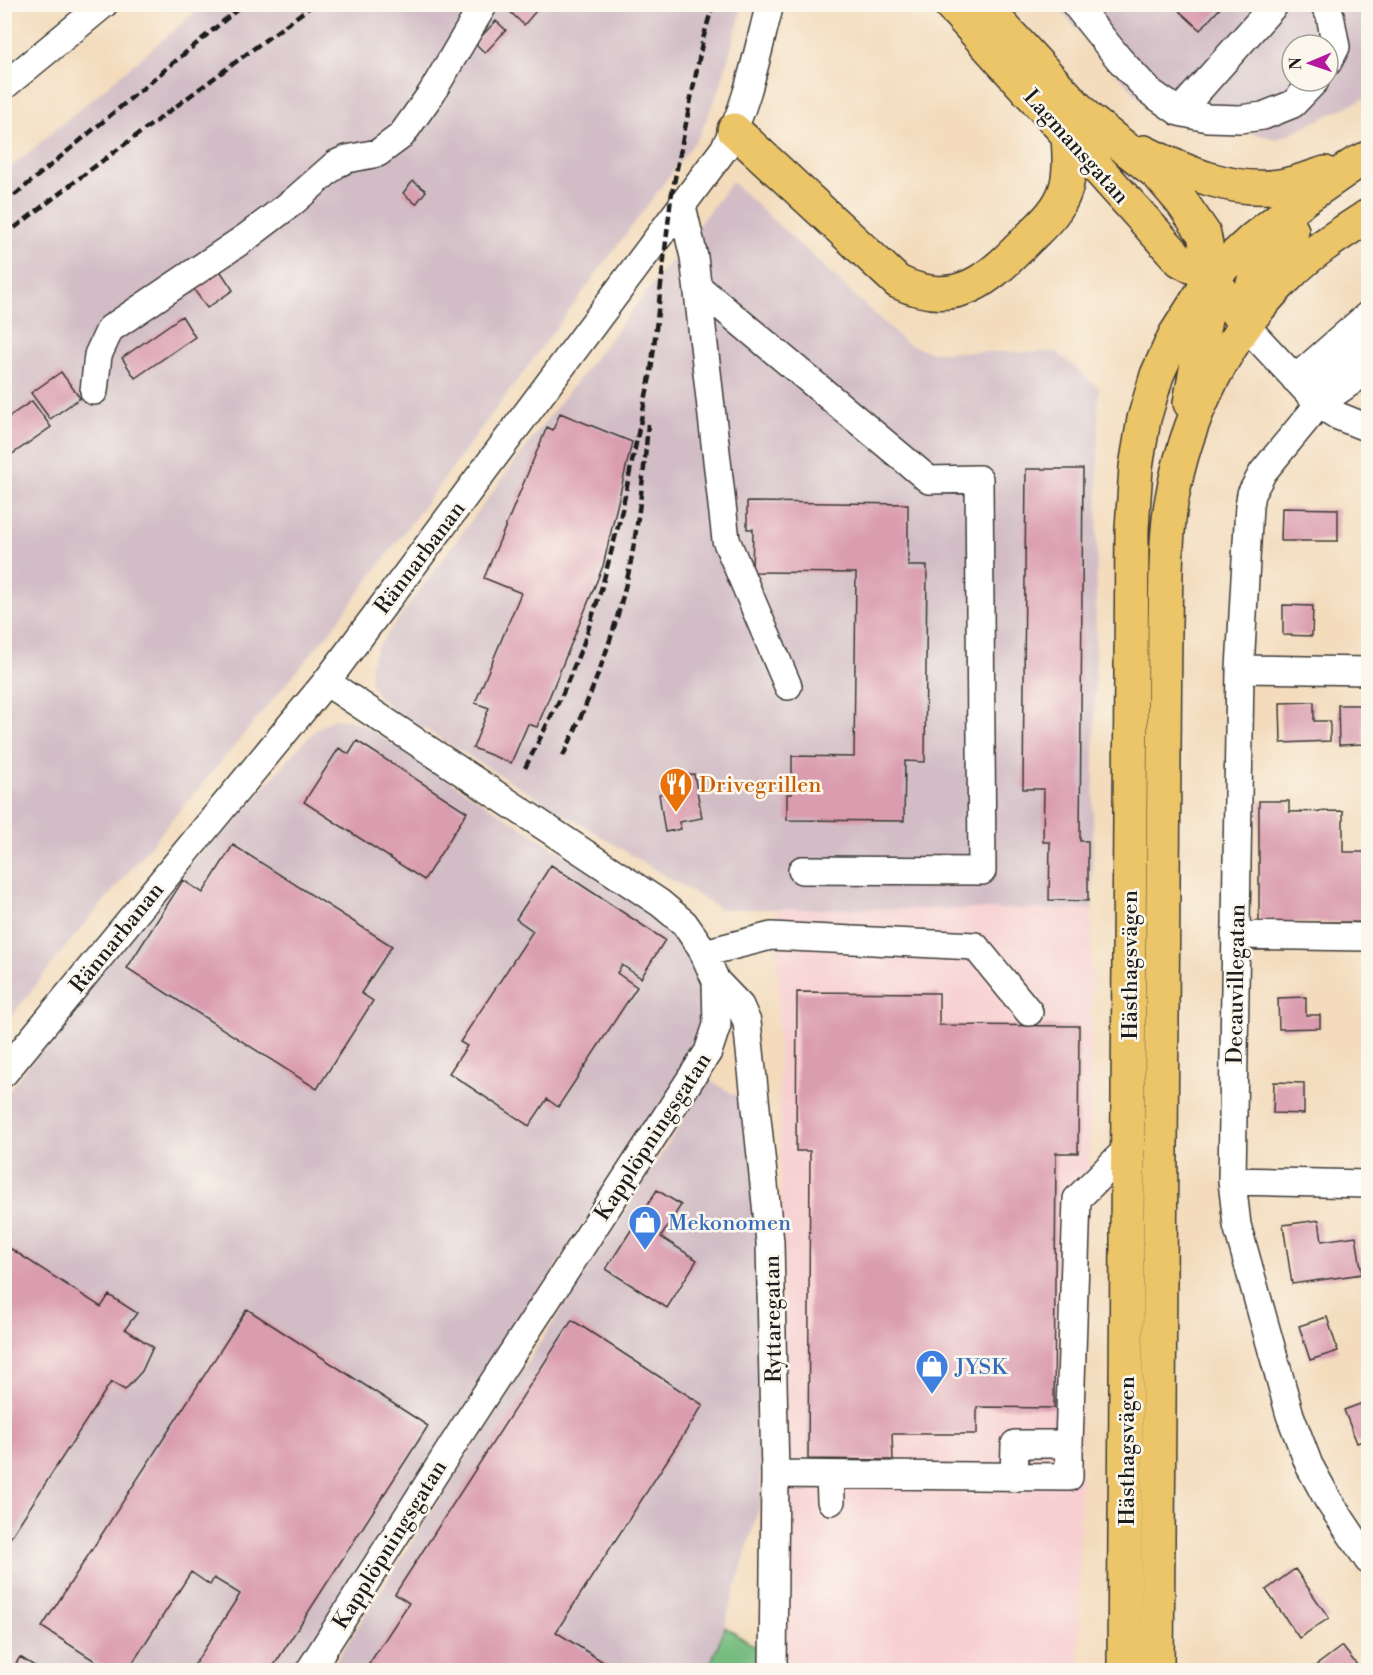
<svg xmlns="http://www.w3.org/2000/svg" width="1373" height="1675" viewBox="0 0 1373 1675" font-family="'Libre Bodoni',serif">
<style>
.built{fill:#f7cfd1}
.industrial{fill:#d2bdc6;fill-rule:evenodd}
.forest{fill:#76bc7f;stroke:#496c4e;stroke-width:1.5}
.building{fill:#da9caf}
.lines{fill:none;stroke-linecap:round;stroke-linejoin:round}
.minor-casing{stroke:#3c3934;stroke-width:30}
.major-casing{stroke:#3c3934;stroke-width:36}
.minor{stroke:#fff;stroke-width:27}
.major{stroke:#edc569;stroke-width:33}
.rail{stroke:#1c1c1c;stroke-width:4.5;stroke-dasharray:9 4.5;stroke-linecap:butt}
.labels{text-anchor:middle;stroke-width:5;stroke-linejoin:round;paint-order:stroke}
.street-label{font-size:22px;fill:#1c1c1c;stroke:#fbf7ec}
.food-label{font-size:22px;fill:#c56008;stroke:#fbf7ec;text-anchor:start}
.shop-label{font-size:22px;fill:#366cbe;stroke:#fbf7ec;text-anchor:start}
</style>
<rect width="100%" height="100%" fill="#fbf7ec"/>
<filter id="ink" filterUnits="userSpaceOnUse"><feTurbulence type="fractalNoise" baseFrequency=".0167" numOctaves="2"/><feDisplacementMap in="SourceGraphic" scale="12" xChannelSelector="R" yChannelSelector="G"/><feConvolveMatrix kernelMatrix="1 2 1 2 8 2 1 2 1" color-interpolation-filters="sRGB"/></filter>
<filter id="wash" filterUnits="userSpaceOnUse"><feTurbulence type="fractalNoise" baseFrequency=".008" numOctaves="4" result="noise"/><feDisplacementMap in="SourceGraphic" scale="24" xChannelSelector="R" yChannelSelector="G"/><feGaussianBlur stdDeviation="1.35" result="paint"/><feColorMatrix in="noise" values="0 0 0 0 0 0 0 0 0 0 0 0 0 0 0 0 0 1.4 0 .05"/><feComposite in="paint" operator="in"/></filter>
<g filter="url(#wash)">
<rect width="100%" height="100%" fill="#f3dbbc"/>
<path class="built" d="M777,909H1092L1089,1217L1082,1249L1079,1670H785V1526Z"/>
<path class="industrial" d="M204,5H743L720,88L699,136L332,629L63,950L5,1025V172Z
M1055,5H1368V97L1277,139L1149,109ZM1292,45H1328V81H1292Z
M732,182L907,344L931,352H1057L1099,388L1092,909H720L392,709L378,697L370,681V666L376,649L541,427Z
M332,719L348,720L365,726L673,925L701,964L707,1019L695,1051L651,1120L295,1670H5L4,1097L94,979L178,875L245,810L301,745L317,729Z
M709,1080L745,1101L760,1243L761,1500L720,1642L708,1670H330Z"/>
<path class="forest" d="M725,1627L760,1650V1670H708Z"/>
<g id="blocks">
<path class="building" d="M502,4H542L524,25Z
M1172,4H1224L1200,30Z
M496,21L506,30L485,53L475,43Z
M413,181L426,191L416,204L403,193Z
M217,266L233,290L207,308L190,284Z
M182,316L195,337L135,378L122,358Z
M61,372L80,398L50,419L31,393Z
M32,401L51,427L8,457L4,452V420Z
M560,413L632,442L603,566L537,727L528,724L511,763L473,748L489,708L475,703L521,593L484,578L547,427L553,430Z
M1026,469H1083L1080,841H1088V901L1049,900L1050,842H1043L1044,789H1023Z
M747,502L908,504V566H927L925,762L905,761L904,821L787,820V794H792V756L854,757L856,573L752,572L753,529H747Z
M1282,508L1338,509V541H1281Z
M1283,605L1313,606L1312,636L1283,635Z
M1314,702V721H1330V741L1281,743L1280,703Z
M1338,705H1363L1364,744L1339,745Z
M357,741L467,812L424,880L304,802L339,748L349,754Z
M694,774L702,818L679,822L681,829L665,832L659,794L679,790L677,776Z
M1259,801H1289V812L1343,811V852H1368V922L1259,923Z
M233,845L392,946L361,993L373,1001L317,1089L127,968L183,880L203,893Z
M551,865L665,940L641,978L622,965L617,973L637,987L558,1107L547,1099L529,1126L449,1073L467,1046L460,1042L533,931L516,919Z
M797,992L939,993V1025L1079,1026L1078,1153H1056L1054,1408L977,1407V1434H892L893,1460L808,1459L810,1151H796Z
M1306,997V1015H1320V1028L1279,1029L1278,998Z
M1274,1082L1304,1083V1114L1273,1113Z
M657,1190L681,1205L661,1237L697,1260L667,1308L606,1269Z
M1319,1220L1322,1241L1356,1236L1362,1274L1292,1284L1283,1225Z
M5,1245L101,1307L109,1295L137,1313L125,1329L153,1347L142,1371L125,1390L111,1382L5,1546Z
M247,1309L428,1426L271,1670H191L240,1594L214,1578L210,1585L191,1572L128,1670H109L42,1627Z
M1327,1317L1338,1351L1310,1360L1299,1326Z
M572,1320L703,1405L556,1632L616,1670H365L409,1603L395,1594Z
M1368,1401V1439L1357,1443L1344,1410Z
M1295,1569L1329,1618L1299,1638L1266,1590Z
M1342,1646L1361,1670H1310Z
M20,1657L41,1670H12Z"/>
</g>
</g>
<g filter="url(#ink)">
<use href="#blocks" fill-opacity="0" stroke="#3c3934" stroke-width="1.5"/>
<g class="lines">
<defs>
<path id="minor" d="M1075,4L1119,59L1149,91L1179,112L1208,118L1240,119L1263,116L1293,104L1315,81
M1324,4L1330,15L1336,47L1328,62
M4,86L104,4
M1179,112L1275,4
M682,206L694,257L726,540L788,686
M698,287L929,480L979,479L982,871L802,870
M1245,325L1319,404L1338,416L1368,428
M1368,370L1319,404L1263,472L1251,494L1249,506L1240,669L1232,1181L1237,1225L1290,1415L1309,1465L1328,1500L1368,1560
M1295,379L1368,315
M1311,389L1368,343
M94,391L98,355L110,329L248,236L294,201L336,164L347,159L378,153L401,136L431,94L484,4
M1240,669L1368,671
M1235,935L1368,937
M704,953L771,936L975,946L1029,1012
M716,981L740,1006L747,1022L770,1242L775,1474L773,1670
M4,1073L326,682L724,149C748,105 757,53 770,4
M1232,1181L1368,1184
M1069,1444L1077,1199L1128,1148
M775,1474L1069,1477V1444H1015L1014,1478
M830,1475L831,1501
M310,1670L461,1432L708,1052L717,1025L716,981L701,947L684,923L660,903L326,682"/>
<path id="major" d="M950,4L1180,260L1212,277
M982,4L1087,118L1158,174L1181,201L1204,234L1212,277L1245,325
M734,130L898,282C958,310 989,279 1029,238C1043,224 1058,211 1065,191C1071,173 1069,154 1068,136
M1144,152C1185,172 1233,193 1279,186C1294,184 1310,178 1325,173
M1245,323C1253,274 1255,265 1292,231
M1190,403L1210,291
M1124,1670L1132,529L1136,467L1144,419L1157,375L1175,335L1212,277L1253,239L1304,199L1353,165L1368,158
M1157,1670L1165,623C1166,584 1165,543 1171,504C1185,419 1226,336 1288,276C1311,252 1340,234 1368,216"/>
</defs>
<use href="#minor" class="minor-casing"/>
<use href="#major" class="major-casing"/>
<use href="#minor" class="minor"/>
<use href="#major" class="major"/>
<path class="rail" d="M4,204L244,4
M4,236L90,170L314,4
M563,756C592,695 616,632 630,566C639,519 644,472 648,424
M525,768L563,693L584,642L601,590L620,519L651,372L671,198L703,39L713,4"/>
</g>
</g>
<defs>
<symbol id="restaurant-pin" viewBox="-11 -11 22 30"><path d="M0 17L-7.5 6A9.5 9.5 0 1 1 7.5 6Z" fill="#e8710a" stroke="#fbf7ec"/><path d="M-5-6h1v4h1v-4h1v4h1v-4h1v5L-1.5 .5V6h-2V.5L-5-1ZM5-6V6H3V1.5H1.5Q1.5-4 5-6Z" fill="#fff"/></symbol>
<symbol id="shop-pin" viewBox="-11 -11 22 30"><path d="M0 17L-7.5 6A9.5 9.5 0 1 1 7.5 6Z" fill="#3f7fe0" stroke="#fbf7ec"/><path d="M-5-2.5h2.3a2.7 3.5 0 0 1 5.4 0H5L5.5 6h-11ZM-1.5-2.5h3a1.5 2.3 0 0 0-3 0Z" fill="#fff"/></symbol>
</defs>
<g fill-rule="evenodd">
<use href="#restaurant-pin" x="657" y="765" width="38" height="52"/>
<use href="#shop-pin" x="626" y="1203" width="38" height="52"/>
<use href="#shop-pin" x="913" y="1347" width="38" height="52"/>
</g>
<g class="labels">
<g class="street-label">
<text transform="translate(1077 146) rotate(48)" y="8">Lagmansgatan</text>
<text transform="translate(419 557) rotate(-53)" y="8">Rännarbanan</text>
<text transform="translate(116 937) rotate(-51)" y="8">Rännarbanan</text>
<text transform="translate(1129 965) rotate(-90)" y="8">Hästhagsvägen</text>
<text transform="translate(1235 984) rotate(-89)" y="8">Decauvillegatan</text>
<text transform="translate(652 1136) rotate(-57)" y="8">Kapplöpningsgatan</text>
<text transform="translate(772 1319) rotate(-91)" y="8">Ryttaregatan</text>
<text transform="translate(1126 1451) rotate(-90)" y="8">Hästhagsvägen</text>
<text transform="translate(389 1544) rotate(-58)" y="8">Kapplöpningsgatan</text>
</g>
<g class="food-label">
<text x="699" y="792">Drivegrillen</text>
</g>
<g class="shop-label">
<text x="668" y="1230">Mekonomen</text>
<text x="955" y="1374">JYSK</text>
</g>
</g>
<rect width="1373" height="1675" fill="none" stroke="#fbf7ec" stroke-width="24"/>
<g transform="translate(1310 63) rotate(268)"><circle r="28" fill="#fbf7ec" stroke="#a29f99" stroke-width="1.5"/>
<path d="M0-4.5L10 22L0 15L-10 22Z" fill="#b5179e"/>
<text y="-9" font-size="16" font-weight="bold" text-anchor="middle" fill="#1c1c1c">N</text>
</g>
</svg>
